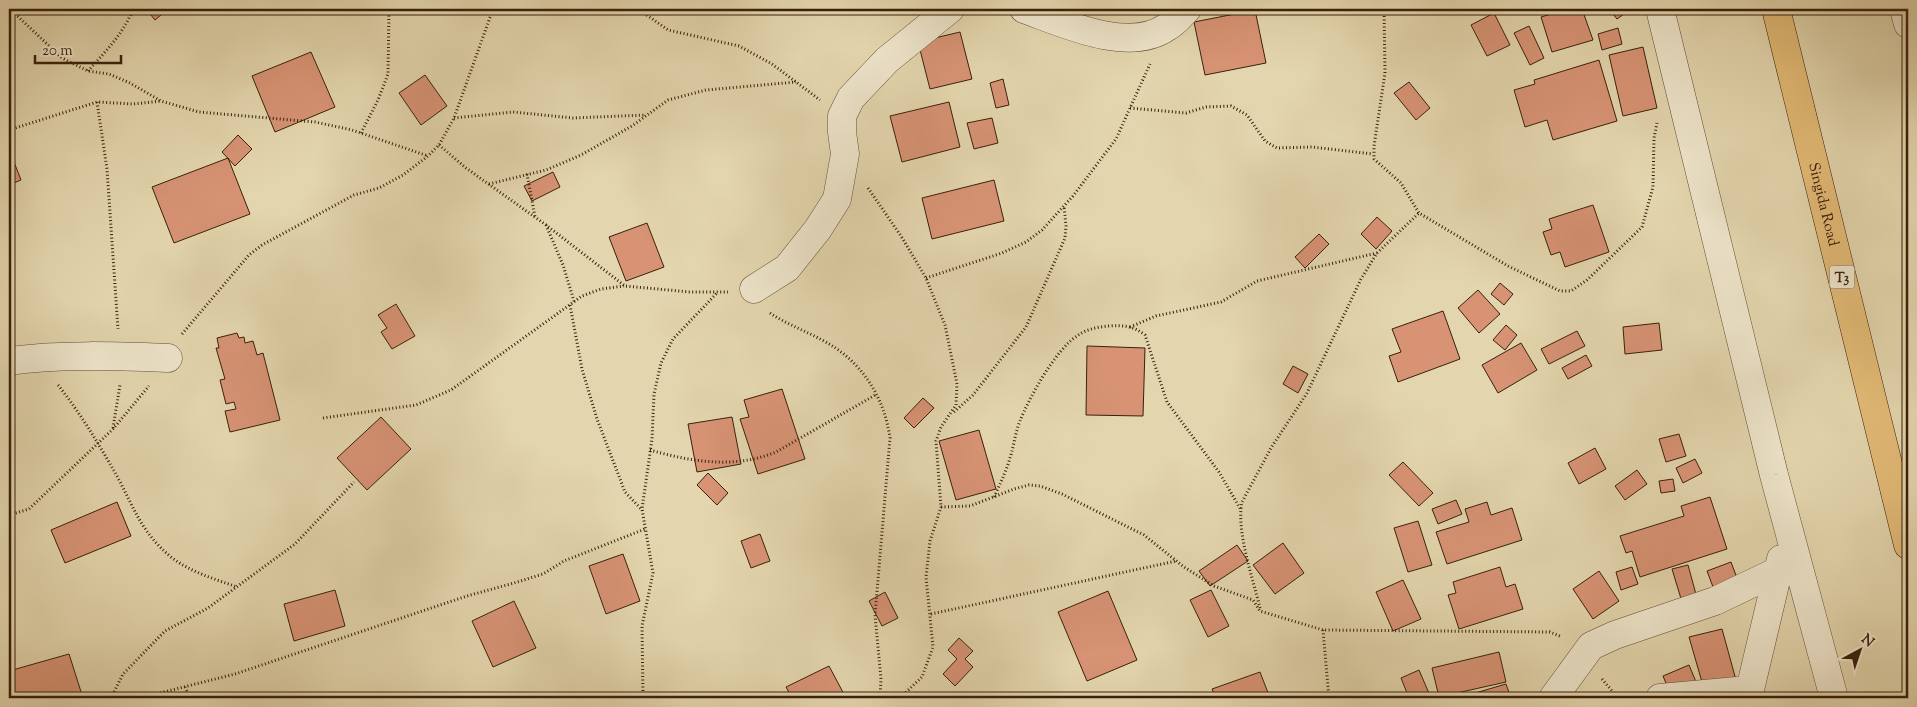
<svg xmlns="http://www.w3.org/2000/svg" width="1917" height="707" viewBox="0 0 1917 707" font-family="'Sorts Mill Goudy',serif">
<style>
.building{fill:#d79374;stroke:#39200c}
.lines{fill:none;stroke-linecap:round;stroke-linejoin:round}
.minor-casing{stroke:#644d34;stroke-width:29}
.highway-casing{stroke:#39200c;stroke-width:29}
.path{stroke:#39200c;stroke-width:3;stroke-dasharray:1 2.5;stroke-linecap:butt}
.minor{stroke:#ede4ca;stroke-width:28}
.highway{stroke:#e2ba76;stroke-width:28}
.labels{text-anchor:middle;stroke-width:4.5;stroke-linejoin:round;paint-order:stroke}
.shield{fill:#ede4ca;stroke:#6f5b45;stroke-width:1}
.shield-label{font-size:14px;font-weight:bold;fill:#39200c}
.street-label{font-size:15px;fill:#39200c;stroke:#ede4ca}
</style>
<rect width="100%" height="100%" fill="#e3d5ad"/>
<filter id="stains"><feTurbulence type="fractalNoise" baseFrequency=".004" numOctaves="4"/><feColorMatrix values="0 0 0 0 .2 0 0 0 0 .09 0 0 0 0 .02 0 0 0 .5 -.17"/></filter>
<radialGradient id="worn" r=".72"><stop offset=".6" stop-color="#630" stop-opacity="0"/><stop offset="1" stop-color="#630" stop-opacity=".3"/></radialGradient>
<path class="building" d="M146,9H168L155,20Z
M1568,9H1582L1593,40L1552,52L1541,17Z
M1609,9H1631L1617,19Z
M1255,10L1266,63L1205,75L1194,22Z
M1494,13L1510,45L1487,56L1471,25Z
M1529,26L1544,58L1530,65L1514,33Z
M1618,28L1622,44L1602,50L1598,34Z
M960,32L972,79L930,89L918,42Z
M1643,47L1657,108L1623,116L1609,55Z
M311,52L335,107L275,132L252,76Z
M1599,60L1617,121L1553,140L1547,120L1525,127L1514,90L1535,84L1534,80Z
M425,75L447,106L421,125L399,93Z
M1003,79L1009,105L996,108L990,83Z
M1409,82L1430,108L1416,120L1394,93Z
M949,102L960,147L902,162L890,116Z
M992,118L998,143L974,149L967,123Z
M238,135L252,149L235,166L222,152Z
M9,149L21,180L9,185Z
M228,158L250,214L174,243L152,187Z
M553,172L560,187L532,201L524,186Z
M994,180L1004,221L932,239L922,198Z
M1593,205L1609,252L1565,267L1560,252L1551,255L1543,232L1552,229L1549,219Z
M1377,217L1392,231L1376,249L1361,234Z
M647,223L664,267L626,281L609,237Z
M1319,234L1329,244L1305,268L1295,257Z
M1500,283L1513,294L1504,305L1491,294Z
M1478,290L1500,314L1479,333L1458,308Z
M396,304L415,336L392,349L381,332L387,328L378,315Z
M1443,311L1460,359L1398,382L1389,356L1401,352L1392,329Z
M1659,323L1662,350L1625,354L1623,327Z
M1506,325L1517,335L1505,350L1493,340Z
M1577,331L1585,346L1549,364L1541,349Z
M237,333L239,338L244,337L245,343L253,341L257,355L263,353L280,420L230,432L225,411L236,409L234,402L226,404L220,380L225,379L216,348H219L217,338Z
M1521,343L1537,370L1498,393L1482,365Z
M1087,346L1145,348L1143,416L1086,415Z
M1586,355L1592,366L1568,379L1562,368Z
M1293,366L1308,374L1298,393L1283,384Z
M782,389L805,459L758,474L740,419L749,417L744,400Z
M923,398L934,408L914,428L904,418Z
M381,417L411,449L367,490L337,458Z
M732,417L741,464L697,472L688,424Z
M979,430L996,489L956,500L939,441Z
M1679,434L1686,456L1666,462L1659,439Z
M1595,448L1606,469L1579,484L1568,463Z
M1695,459L1702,473L1683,483L1676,468Z
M1403,462L1433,493L1419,506L1389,475Z
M1637,470L1647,484L1625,500L1615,486Z
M708,473L728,493L717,505L697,485Z
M1673,479L1675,491L1661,493L1659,481Z
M1710,497L1727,549L1640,577L1632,551L1626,553L1620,536L1684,516L1681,506Z
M1456,500L1462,514L1438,524L1432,509Z
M117,502L131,536L65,563L51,530Z
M1487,502L1491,515L1512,508L1522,540L1447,564L1436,532L1469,522L1465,509Z
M1418,521L1432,565L1408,572L1394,528Z
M760,534L770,561L751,568L741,541Z
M1283,543L1304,573L1275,594L1253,565Z
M1237,545L1248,561L1210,586L1199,571Z
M623,554L640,601L606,614L589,566Z
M1731,562L1737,578L1713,587L1707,571Z
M1688,565L1697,598L1682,602L1672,569Z
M1500,567L1506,587L1515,584L1523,609L1459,629L1448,595L1456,593L1453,582Z
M1632,567L1638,584L1621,590L1616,572Z
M1599,571L1619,601L1593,619L1573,589Z
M1403,580L1421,619L1393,631L1376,592Z
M335,590L345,626L294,641L284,604Z
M1211,590L1229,626L1208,637L1190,600Z
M1108,591L1137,660L1087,681L1058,612Z
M885,592L898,618L882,626L869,601Z
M514,601L536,648L493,667L472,621Z
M1722,629L1736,680L1704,689L1689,637Z
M959,638L973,651L965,659L973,667L955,686L943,674L957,659L948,650Z
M1499,652L1506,682L1439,697L1432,668Z
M69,654L83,698H9V671Z
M1689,665L1699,689L1672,698L1663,676Z
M829,666L846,698H792L786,687Z
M1419,670L1431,698H1409L1401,678Z
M1260,672L1270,698H1216L1212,689Z
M1506,684L1511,698H1458Z"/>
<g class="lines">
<defs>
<path id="minor" d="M1024,9C1063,23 1128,54 1167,27C1175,23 1181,15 1187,9
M1660,9L1774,475L1834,698
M1904,9L1908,24
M754,289L787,268L818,229L837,199L845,154L842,132V116L851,98L887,60L950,9
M9,361C61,354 115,356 168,358
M1553,698L1591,646L1615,635L1715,601L1778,571
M1660,698L1748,690
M1748,698L1781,559"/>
<g id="highway">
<path id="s1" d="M1776,9L1908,545"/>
</g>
</defs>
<use href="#minor" class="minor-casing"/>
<use href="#highway" class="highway-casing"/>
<path class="path" d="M10,9L62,58L88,71L109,74L130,83L161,101L199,112L315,122L352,130L428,156
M638,9L668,30L739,46L772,64L820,100
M1384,9L1385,73L1374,146V159L1401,183L1419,213L1508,266L1560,291H1571L1587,280L1642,227L1653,187L1654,138L1657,123
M88,71C105,52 124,33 133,9
M97,102L107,169L118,329
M1130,108L1186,113L1206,107L1231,106L1247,115L1265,141L1277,148L1312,147L1373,154
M454,118L513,112L573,118L646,115
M9,130L97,102L133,104L161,101
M361,133L378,100L388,74L389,9
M439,145L466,168L546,225L625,286L690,292H728
M527,174L535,217
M489,184L546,170L581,155L632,126L668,100L706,90L796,82
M868,188L901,236L926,278L945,325L957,384L956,405L941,427L936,441L941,507L930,541L926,577L933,647L922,677L900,698
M546,225L563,265L574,301
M926,278L1002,253L1026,242L1042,230L1073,196L1116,139L1150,64
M570,305L582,369L597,419L625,492L641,509
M770,313C786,324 806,331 822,340C861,360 884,396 890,438L875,615L881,679L880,698
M1130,327L1156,316L1221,302L1257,281L1377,253
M182,334L249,255L262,245L354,195L379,188L403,175L428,156L439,145L454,118L493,9
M58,385C81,414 100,446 118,478C135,510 142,533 171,557C190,572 215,579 237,587
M954,412L973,395L1026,327L1065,238L1066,226L1064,206
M323,418L416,405L451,390L582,296L601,289L624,286
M113,428L120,385
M650,450C692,462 735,469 776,452L877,394
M994,497C1000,484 1006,472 1010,458C1014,446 1015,433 1020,421C1029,398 1056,349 1077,336C1086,329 1098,327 1109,326C1123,325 1134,326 1145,335L1167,402L1219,472L1241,510
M941,507L970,506L1014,489L1029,485L1040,486L1062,494L1144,535L1184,567L1214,586L1253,600L1260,611L1323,630L1550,632L1562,637
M9,515L29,509L113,429L149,386
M1260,608C1253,578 1236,532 1242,502L1271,448L1307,393L1361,279L1377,253L1419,213
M931,614L1176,561
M1323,630L1329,698
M1602,679L1618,698
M185,687L190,698
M111,698L123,674L165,631L208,608L295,544L354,482
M140,698L235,674L467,596L514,583L543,574L564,561L645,529
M643,698L642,626L653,573L642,509L652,439L654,394L661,363L673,339L718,292"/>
<use href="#minor" class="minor"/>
<use href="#highway" class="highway"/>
</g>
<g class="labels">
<rect class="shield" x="1829.5" y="265.5" width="25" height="23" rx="4"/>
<g class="shield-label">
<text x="1842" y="282">T3</text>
</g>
<g class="street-label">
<text dy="5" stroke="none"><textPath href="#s1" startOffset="201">Singida Road</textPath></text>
</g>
</g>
<rect width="1917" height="707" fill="none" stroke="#e3d5ad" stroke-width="30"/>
<rect x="10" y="10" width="1897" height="687" fill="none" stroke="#39200c" stroke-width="2.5"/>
<rect x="15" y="15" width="1887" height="677" fill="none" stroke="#39200c"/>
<g transform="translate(1860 650) rotate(40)" stroke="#ede4ca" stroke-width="4" paint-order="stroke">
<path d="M0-4L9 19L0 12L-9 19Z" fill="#39200c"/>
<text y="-8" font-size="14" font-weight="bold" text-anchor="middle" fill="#39200c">N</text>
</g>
<path d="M35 55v8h86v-8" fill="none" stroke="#39200c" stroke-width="2.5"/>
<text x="42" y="55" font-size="15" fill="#39200c" stroke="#ede4ca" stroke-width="4" paint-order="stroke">20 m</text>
<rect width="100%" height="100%" filter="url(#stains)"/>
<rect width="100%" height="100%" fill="url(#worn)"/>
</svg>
